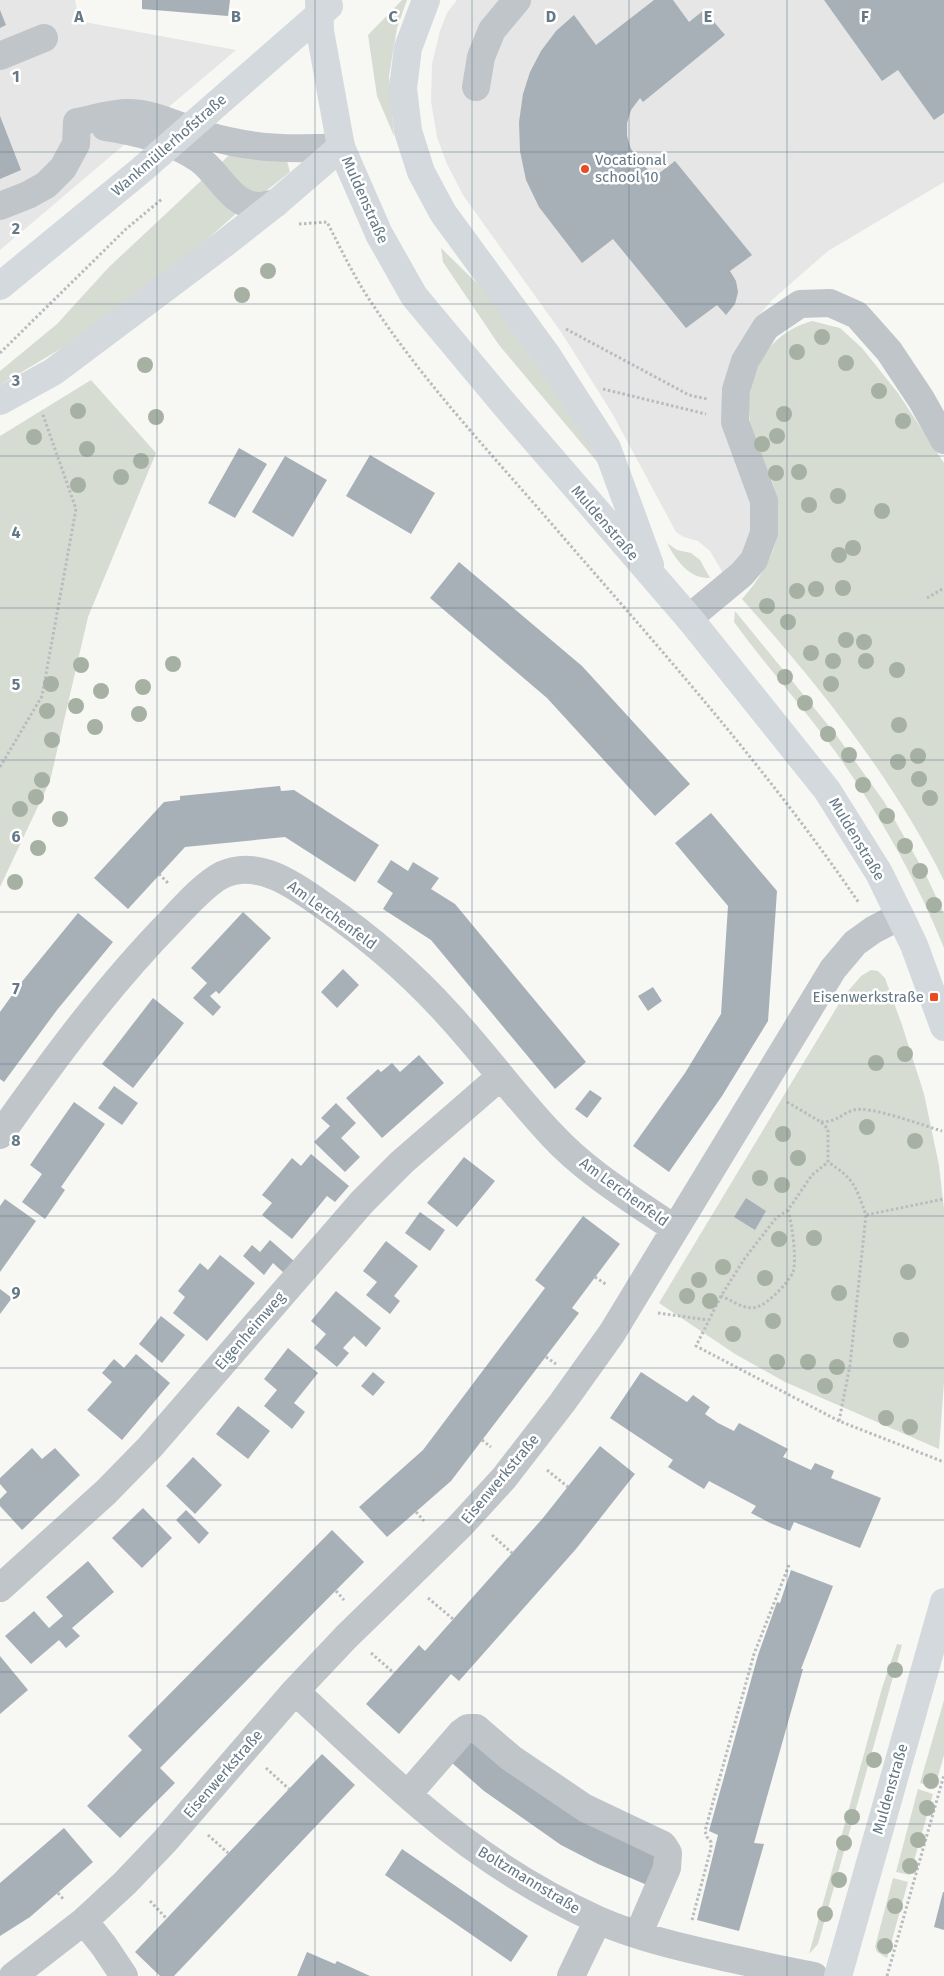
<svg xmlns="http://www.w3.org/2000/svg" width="944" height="1976" viewBox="0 0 944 1976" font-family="'Fira Sans',sans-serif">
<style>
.built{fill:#e5e6e5}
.green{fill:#d7dcd3}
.building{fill:#a7b0b6}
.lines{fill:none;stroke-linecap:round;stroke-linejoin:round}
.path{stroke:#b8bcbf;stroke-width:3;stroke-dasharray:2.5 2.5;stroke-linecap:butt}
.minor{stroke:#c0c5c9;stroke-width:28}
.major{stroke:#d4d9dd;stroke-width:28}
.tree{fill:#a7b1a3}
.grid{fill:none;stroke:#657886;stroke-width:1;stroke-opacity:0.55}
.poi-dot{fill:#ea4c21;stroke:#fff;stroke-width:2}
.labels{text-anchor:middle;stroke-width:5;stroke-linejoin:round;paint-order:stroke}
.street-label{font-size:15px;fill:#657886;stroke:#fff}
.poi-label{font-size:15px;fill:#657886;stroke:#fff;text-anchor:start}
.grid-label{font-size:16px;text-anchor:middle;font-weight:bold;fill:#657886;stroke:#fff;stroke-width:5;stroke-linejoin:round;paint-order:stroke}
</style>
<rect width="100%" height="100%" fill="#f7f7f4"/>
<path class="built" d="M0,0H75L79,21L236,50L0,250Z
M457,0H944V182L828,251L773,299L754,321L724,426L733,457L745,482L751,501L753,521L749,542L738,560L723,573L710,551L698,541L684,537L676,532L612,413L561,332L463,195L447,164L437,137L431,101L432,64L440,31L447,13Z"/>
<path class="green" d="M402,0H407L397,28L389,76L394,136L377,96L368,35Z
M234,150L287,161L290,172L261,195L243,187L220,164Z
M203,179L238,212L196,249L77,339L0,385V371L57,324L109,267Z
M441,248L495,301L549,376L604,470L499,345L443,262Z
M812,321L840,328L862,348L898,393L944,463V881C935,861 924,843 913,824C865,743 804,669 742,599C761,577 778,552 778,522C778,512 778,500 775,491C771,472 757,455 752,435C741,385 761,335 812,321Z
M91,380L156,453L88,617L50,781L0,887V436Z
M667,543L677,550L691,553L700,560L710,578C689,579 676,560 667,543Z
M735,611L837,736L885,803L926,875L944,914V948C918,883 883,821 844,764C810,715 769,670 734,622Z
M871,970L878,971L885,978L902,1025L924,1094L939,1165L944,1209V1382L939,1449L785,1382L735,1354L659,1303L843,997L861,976Z
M897,1644L902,1645L818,1944L809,1954L882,1688Z
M944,1700V1755L935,1787L920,1783Z
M918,1789L933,1794L910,1875L896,1872Z
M893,1878L908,1882L887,1958L877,1952L875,1947Z"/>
<path class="building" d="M142,0H230L228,16L142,9Z
M654,0H673L689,22L704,10L725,35L643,102L640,98L631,110L627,123V136L631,149L654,177L675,161L752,255L730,271L736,281L738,292L735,304L726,315L717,305L686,328L613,239L582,263L539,207L526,180L520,151L519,122L523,94L530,72L541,51L556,31L574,15L596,45Z
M824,0H944V113L934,120L898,70L882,81Z
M0,10L6,25L0,28Z
M0,116L21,170L0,179Z
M239,448L267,464L235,518L208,503Z
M370,455L435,493L411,534L346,496Z
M285,456L327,480L293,537L252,512Z
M459,562L582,666L690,784L655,816L547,698L430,598Z
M280,786L281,791L294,790L379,845L355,882L285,837L185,847L128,909L94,878L164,802L180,800V796Z
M711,813L777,891L768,1021L722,1096L669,1172L633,1146L685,1073L721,1014L728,906L675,843Z
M391,860L408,871L413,862L439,878L431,889L455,904L586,1062L555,1089L431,940L383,909L393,893L377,882Z
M243,912L271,938L219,994L216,991L210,996L221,1007L213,1016L193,998L207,983L191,968Z
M78,913L113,942L57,1010L4,1082L0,1079V1012L20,984Z
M343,969L359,985L337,1008L321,992Z
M653,987L662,1001L648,1011L638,996Z
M153,998L184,1023L133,1088L102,1064Z
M419,1055L444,1083L382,1138L346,1098L378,1069L381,1072L392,1063L400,1072Z
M114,1086L138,1103L122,1125L98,1108Z
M590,1090L602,1098L587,1118L575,1109Z
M74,1102L105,1124L61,1187L65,1190L45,1219L22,1202L42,1174L30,1165Z
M336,1103L356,1123L341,1138L360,1157L345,1172L314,1142L330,1126L321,1118Z
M311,1154L349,1186L335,1202L327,1196L292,1239L262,1215L272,1203L262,1195L292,1158L301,1166Z
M464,1157L495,1181L457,1227L427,1203Z
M746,1198L766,1211L755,1230L734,1217Z
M5,1199L36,1221L0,1272V1206Z
M420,1212L445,1230L430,1251L405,1233Z
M583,1216L620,1244L572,1308L579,1313L451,1481L387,1537L359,1507L423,1450L545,1288L535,1280Z
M270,1240L294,1261L284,1273L273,1263L264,1275L243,1256L252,1245L260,1252Z
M386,1241L418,1266L394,1296L400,1301L390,1314L366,1295L377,1282L363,1271Z
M220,1255L255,1283L207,1341L173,1313L185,1297L178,1291L200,1263L208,1270Z
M0,1289L12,1298L0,1314Z
M336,1291L381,1328L366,1347L354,1336L343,1348L349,1353L337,1367L314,1348L326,1334L311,1321Z
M161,1316L185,1335L162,1363L139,1344Z
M288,1348L318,1373L294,1403L305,1412L292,1429L264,1406L277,1390L264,1379Z
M136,1354L170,1383L122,1440L87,1410L112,1382L102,1373L114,1359L124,1368Z
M373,1372L385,1382L373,1396L361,1386Z
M641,1372L687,1402L693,1395L710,1407L705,1414L718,1423L734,1431L739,1423L788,1449L783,1457L811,1470L815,1463L834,1471L831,1478L881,1498L860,1548L794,1522L790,1531L770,1523L751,1513L756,1506L709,1481L704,1489L668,1467L673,1460L610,1418Z
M238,1406L270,1431L248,1459L216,1434Z
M600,1446L635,1474L576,1549L459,1681L451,1674L399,1734L366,1704L419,1645L425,1651L543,1518Z
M32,1448L42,1459L55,1448L80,1475L22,1530L0,1506V1499L7,1492L0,1484V1478Z
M193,1457L222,1485L195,1514L166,1486Z
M143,1508L172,1538L142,1568L112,1538Z
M186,1510L209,1533L199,1544L176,1520Z
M332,1530L364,1562L160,1768L175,1783L120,1838L87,1806L142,1750L128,1736Z
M88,1561L114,1592L72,1628L80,1636L66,1648L59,1640L31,1664L5,1636L34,1611L49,1628L63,1616L46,1597Z
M791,1570L833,1586L801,1669H803L754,1843L764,1844L739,1931L697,1920L718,1835L709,1831L758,1655L777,1602L780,1603Z
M0,1656L28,1690L0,1714Z
M472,1739L661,1856L647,1885L598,1864L561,1845L484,1791L451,1762Z
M322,1754L355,1785L174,1976H160L135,1952Z
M64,1828L93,1862L30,1917L0,1936V1883Z
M402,1849L528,1936L511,1962L385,1875Z
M943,1892H944V1930L934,1927Z
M307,1952L335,1964L337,1961L370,1976H297Z"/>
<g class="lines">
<path class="path" d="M299,224L327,222C341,249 354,277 371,302C420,377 485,447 544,515C652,640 765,765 859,903
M566,329L689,395L707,399
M0,353L126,229L162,199
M603,389L706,414
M927,598L944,588
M0,767L42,696L76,509L42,412
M159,874L168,883
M787,1102L821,1122L828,1129V1162C855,1180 855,1185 866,1215L944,1199
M821,1122C840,1121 840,1114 854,1110C868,1105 925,1126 942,1131
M788,1210C792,1224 797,1259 793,1272C789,1282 768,1304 757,1307C745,1311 732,1300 721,1296L745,1258L776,1218L788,1210L812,1175L828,1162
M595,1277L607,1285
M721,1296L696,1346L839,1421L944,1462
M658,1313L708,1320
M546,1357L556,1364
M839,1421L850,1365L866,1215
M482,1440L491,1447
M547,1470L568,1487
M416,1512L424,1521
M492,1535L512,1553
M336,1591L344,1600
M428,1598L453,1619
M371,1653L394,1673
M266,1768L289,1789
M208,1835L228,1853
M58,1893L64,1900
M150,1901L166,1918
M692,1920L711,1848V1842L707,1837L705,1831L754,1654L789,1565
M887,1976L944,1775"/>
<path class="minor" d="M0,56L44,38
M476,87L481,57L492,30L517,0
M77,122C92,119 109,114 125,113C154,112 179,127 205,135C250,149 295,150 341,147
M105,127C138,132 170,140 199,159C219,173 230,204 257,206C263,206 270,204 276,203
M0,206L28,195L46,185L63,168L76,144L77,122
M689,618L742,574L754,560L764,533V501L735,422L736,390L745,361L766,327L800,304L830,303L857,315L889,351L921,399L944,440
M0,1135C53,1060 108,985 173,919C185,906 206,883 222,875C258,858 296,886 324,906C369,937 411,973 448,1014C484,1053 515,1096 552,1135C587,1173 633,1200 675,1229
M0,1588L106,1492L150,1447L362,1202L402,1162L501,1076
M295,1691C337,1730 379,1771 423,1808C476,1853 535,1891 598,1920C639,1938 684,1948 728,1958C757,1964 785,1971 814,1976
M408,1794L461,1733L468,1728H476L511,1758L585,1808L663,1845L668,1853L667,1868L638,1935
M84,1921L104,1946L124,1976
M13,1976L84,1921L125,1883L165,1841L295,1691L346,1637L460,1526L504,1478L562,1403L612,1333L833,969L855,943L873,930L900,916
M571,1976L598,1920"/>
<path class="major" d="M319,0L320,31L341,147L379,234L414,296L505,405L689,618L827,790L879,873L900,916L914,945L944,1027
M426,0L408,48L403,88L408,131L421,172L443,213L547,355L607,448L650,565
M0,286L140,171L329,6
M0,401L53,372L225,243L276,203L341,147
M838,1976L944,1602"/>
</g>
<g class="tree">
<circle cx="268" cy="271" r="8"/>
<circle cx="242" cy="295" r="8"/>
<circle cx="822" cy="337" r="8"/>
<circle cx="797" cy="352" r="8"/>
<circle cx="846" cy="363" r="8"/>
<circle cx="145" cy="365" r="8"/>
<circle cx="879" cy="391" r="8"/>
<circle cx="78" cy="411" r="8"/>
<circle cx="784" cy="414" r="8"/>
<circle cx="156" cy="417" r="8"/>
<circle cx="903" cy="421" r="8"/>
<circle cx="777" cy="436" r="8"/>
<circle cx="34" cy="437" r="8"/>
<circle cx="762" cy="444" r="8"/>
<circle cx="87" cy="449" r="8"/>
<circle cx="141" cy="461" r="8"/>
<circle cx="799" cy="472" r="8"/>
<circle cx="776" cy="473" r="8"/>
<circle cx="121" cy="477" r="8"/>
<circle cx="78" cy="485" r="8"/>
<circle cx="838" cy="496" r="8"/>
<circle cx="809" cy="505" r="8"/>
<circle cx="882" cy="511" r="8"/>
<circle cx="853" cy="548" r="8"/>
<circle cx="839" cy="555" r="8"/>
<circle cx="843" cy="588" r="8"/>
<circle cx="816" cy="589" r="8"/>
<circle cx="797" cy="591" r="8"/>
<circle cx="767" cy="606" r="8"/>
<circle cx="788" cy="622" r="8"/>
<circle cx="846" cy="640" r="8"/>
<circle cx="864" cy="642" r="8"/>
<circle cx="811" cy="653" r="8"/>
<circle cx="833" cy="661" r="8"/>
<circle cx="866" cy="661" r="8"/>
<circle cx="173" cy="664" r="8"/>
<circle cx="81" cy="665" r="8"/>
<circle cx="897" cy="670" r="8"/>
<circle cx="785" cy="677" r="8"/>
<circle cx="51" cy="684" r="8"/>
<circle cx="831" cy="684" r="8"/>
<circle cx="143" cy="687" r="8"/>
<circle cx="101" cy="691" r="8"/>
<circle cx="805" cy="703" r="8"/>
<circle cx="76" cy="706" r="8"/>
<circle cx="47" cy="711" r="8"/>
<circle cx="139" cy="714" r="8"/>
<circle cx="899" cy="725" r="8"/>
<circle cx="95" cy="727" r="8"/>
<circle cx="828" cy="734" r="8"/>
<circle cx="52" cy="740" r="8"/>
<circle cx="849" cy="755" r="8"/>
<circle cx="918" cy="756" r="8"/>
<circle cx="898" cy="762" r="8"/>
<circle cx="919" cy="779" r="8"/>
<circle cx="42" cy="780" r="8"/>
<circle cx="863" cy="785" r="8"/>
<circle cx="36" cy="797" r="8"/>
<circle cx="930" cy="798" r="8"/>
<circle cx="20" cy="809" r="8"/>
<circle cx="887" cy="816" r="8"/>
<circle cx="60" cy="819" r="8"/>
<circle cx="905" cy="846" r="8"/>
<circle cx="38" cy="848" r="8"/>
<circle cx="920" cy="871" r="8"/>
<circle cx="15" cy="882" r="8"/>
<circle cx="934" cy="905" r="8"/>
<circle cx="905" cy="1054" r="8"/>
<circle cx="876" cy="1063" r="8"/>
<circle cx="867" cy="1127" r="8"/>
<circle cx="783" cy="1134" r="8"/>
<circle cx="915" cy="1141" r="8"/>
<circle cx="798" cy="1158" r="8"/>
<circle cx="760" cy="1178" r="8"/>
<circle cx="782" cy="1185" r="8"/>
<circle cx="814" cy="1238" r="8"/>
<circle cx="779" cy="1239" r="8"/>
<circle cx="723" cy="1267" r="8"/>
<circle cx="908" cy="1272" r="8"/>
<circle cx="765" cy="1278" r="8"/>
<circle cx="699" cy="1280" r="8"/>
<circle cx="839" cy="1293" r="8"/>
<circle cx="687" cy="1296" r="8"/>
<circle cx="710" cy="1301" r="8"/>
<circle cx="773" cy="1321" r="8"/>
<circle cx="733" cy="1334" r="8"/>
<circle cx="901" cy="1340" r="8"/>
<circle cx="777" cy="1362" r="8"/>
<circle cx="808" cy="1362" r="8"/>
<circle cx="837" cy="1367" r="8"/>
<circle cx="825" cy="1386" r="8"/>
<circle cx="886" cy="1418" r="8"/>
<circle cx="910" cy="1427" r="8"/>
<circle cx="895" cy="1670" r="8"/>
<circle cx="874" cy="1760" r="8"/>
<circle cx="931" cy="1781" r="8"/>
<circle cx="927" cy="1808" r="8"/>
<circle cx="852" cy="1817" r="8"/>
<circle cx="918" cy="1840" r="8"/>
<circle cx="844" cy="1843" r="8"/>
<circle cx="910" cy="1866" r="8"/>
<circle cx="839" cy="1880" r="8"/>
<circle cx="895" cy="1906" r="8"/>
<circle cx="825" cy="1914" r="8"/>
<circle cx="885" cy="1946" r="8"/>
</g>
<path class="grid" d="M157,0V1976M315,0V1976M472,0V1976M629,0V1976M787,0V1976M0,152H944M0,304H944M0,456H944M0,608H944M0,760H944M0,912H944M0,1064H944M0,1216H944M0,1368H944M0,1520H944M0,1672H944M0,1824H944"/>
<g class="poi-dot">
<circle cx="585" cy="169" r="5"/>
<rect x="929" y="992" width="10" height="10" rx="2.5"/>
</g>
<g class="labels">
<g class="street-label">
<text transform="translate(169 145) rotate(-41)" y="5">Wankmüllerhofstraße</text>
<text transform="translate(365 200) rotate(66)" y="5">Muldenstraße</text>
<text transform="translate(605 523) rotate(49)" y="5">Muldenstraße</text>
<text transform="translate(857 839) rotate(59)" y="5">Muldenstraße</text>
<text transform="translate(332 915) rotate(36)" y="5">Am Lerchenfeld</text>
<text transform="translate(624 1192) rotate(36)" y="5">Am Lerchenfeld</text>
<text transform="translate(250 1331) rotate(-49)" y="5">Eigenheimweg</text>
<text transform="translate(500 1479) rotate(-50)" y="5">Eisenwerkstraße</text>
<text transform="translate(223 1774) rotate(-49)" y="5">Eisenwerkstraße</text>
<text transform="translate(890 1789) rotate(-74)" y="5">Muldenstraße</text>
<text transform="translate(529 1880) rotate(31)" y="5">Boltzmannstraße</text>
</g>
<g class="poi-label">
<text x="595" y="165">Vocational<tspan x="595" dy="17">school 10</tspan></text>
<text x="924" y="1002" text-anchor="end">Eisenwerkstraße</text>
</g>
</g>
<g class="grid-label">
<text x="79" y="22">A</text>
<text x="236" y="22">B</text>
<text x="393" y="22">C</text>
<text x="551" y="22">D</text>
<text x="708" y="22">E</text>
<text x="865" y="22">F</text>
<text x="16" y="82">1</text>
<text x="16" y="234">2</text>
<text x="16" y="386">3</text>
<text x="16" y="538">4</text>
<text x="16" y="690">5</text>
<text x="16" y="842">6</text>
<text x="16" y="994">7</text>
<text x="16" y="1146">8</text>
<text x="16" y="1298">9</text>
</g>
</svg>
